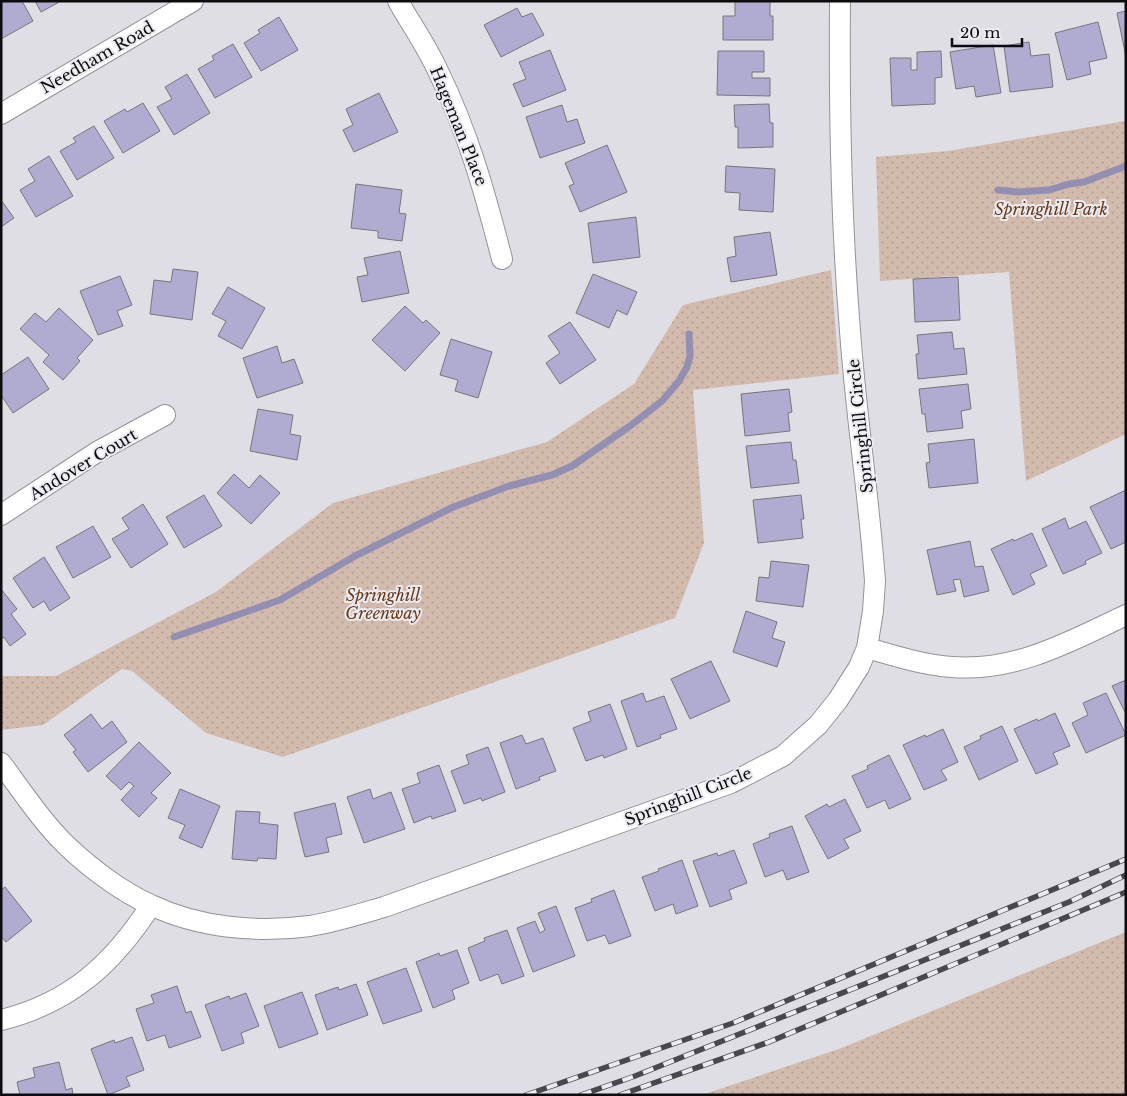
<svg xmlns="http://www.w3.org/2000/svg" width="1127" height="1096" viewBox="0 0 1127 1096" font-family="'Libre Baskerville',serif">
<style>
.grass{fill:url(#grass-dots)}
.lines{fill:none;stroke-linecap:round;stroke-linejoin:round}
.stream{stroke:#938fb3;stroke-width:7}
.building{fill:#b0abd1;stroke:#77767b}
.street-casing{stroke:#939398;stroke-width:22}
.street{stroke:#fff;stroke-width:20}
.rail-casing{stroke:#49484b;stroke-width:5.5}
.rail{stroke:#ecebf1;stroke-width:4;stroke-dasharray:11;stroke-linecap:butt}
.labels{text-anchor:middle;stroke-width:4;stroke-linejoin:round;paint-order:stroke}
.street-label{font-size:16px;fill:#0c0b0d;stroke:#ecebf1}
.park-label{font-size:16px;font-style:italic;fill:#683715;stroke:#ecebf1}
</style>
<defs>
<pattern id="grass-dots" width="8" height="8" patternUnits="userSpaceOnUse" patternTransform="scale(1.25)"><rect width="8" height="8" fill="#d2baac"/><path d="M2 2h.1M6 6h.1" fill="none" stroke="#b39f93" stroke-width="1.8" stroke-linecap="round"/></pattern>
</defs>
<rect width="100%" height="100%" fill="#dfdee4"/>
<path class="grass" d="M1126,121V434L1026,481L1009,272L880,281L876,157L948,151Z
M831,270L839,374L693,390L704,543L675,618L283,757L206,733L132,671L122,669L43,725L1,730V676H56L216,592L333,503L547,442L634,384L683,305Z
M1126,932V1095H702L839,1049Z"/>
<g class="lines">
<path class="stream" d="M998,190L1018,192L1049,190L1069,184L1084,182L1126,166
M174,637L280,600L355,556L451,508L509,486L552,475L572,466L630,426L662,401L679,381L687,367L690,356L689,334"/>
</g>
<path class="building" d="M1,1H22L33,21L1,39Z
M35,1H61L41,12Z
M735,1H770V16H773V40H723V16H735Z
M517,8L522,17L532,13L544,35L501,57L484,25Z
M1126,11V57L1117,13Z
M279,17L298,50L261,71L244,43L260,33L258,30Z
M1098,22L1107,58L1089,62L1091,74L1067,80L1055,33Z
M1029,42L1031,56L1049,54L1053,87L1010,92L1004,46Z
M233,44L252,77L215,98L198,69L214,60L212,56Z
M993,45L1001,93L976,97L974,86L956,89L950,52Z
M550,50L566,90L523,107L513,84L526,79L519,62Z
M718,51H764V72H752V78H770V96L717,95Z
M941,51L942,77L935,78V104L892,106L890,58H911V70H917V52Z
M187,74L210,113L174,135L157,107L172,99L165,87Z
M379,93L398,132L354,152L343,130L353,125L346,109Z
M143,103L160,131L123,153L104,121L125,109L127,112Z
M769,104L770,123H773V147L738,148V127H735L734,105Z
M562,105L567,122L577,119L585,143L540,158L526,117Z
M94,126L114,158L77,180L60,151L76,142L73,138Z
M607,145L627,192L580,212L569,186L574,184L565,163Z
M49,156L73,196L36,217L20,190L35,181L28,169Z
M726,166L775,169L773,212L739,210L740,193L725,192Z
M356,184L402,190L399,213L406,214L402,241L378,238V231L351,228Z
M1,200L14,218L1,227Z
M636,217L640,257L593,263L588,223Z
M770,232L777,275L731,282L727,258L736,256L734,237Z
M400,251L409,293L362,302L357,277L368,275L364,258Z
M173,269L198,272L192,320L150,314L154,280L171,282Z
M593,274L637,292L627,315L617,310L609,328L576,313Z
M120,276L132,305L117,311L123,326L98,335L80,291Z
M958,277L960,320L915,322L913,279Z
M228,287L265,308L242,349L218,336L226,321L212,314Z
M405,306L423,323L426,320L440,333L405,371L372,340Z
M59,308L93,340L77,358L80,361L63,380L43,362L49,355L20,329L35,313L46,322Z
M570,322L596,360L560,384L546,363L560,353L548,336Z
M952,332L954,349L964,348L967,374L918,379L916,354H919L917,335Z
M451,339L492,352L478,398L455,391L458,380L440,375Z
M277,346L282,363L294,359L303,383L257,398L243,358Z
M28,357L49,389L13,413L1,395V375Z
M968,384L971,409L961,411L963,428L927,432L925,414H922L919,389Z
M789,389L792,412L788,413L790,431L745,436L741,394Z
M258,409L293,415L290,434L301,436L297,460L250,451Z
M974,439L978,483L929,488L926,463L930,462L928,444Z
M791,442L793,460H796L799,483L751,488L746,446Z
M234,474L249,488L260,475L280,493L251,524L217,493Z
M1126,490V542L1111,549L1090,507Z
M204,495L222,526L184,548L166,517Z
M801,495L804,519H801L803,538L758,543L753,500Z
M143,504L168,544L131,568L112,539L129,529L122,518Z
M1065,518L1069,529L1086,521L1102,553L1085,561L1086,564L1063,574L1042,529Z
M93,526L111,557L73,578L56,547Z
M1032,533L1047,566L1030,574L1035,584L1013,595L991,549L1013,539L1014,541Z
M970,541L975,567L983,566L989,591L964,597L960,579L953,580L956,591L937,595L927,550Z
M44,557L70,598L50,611L44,601L33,608L13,578Z
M771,561L809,565L803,607L756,601L759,577L769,578Z
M1,589L17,609L11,614L26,634L10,646L4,637L1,639Z
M746,611L777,622L772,638L785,642L777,667L733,652Z
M711,661L730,701L690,719L671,679Z
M1126,680V714L1112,686Z
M643,693L646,702L664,696L677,729L660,735L661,738L637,747L621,701Z
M1106,693L1126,735L1086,753L1072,723L1088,715L1083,703Z
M610,704L627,749L604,758L603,755L586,761L573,728L591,721L588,712Z
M1055,713L1070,746L1053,753L1058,764L1036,774L1014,729L1037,719L1038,721Z
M91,714L102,729L112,721L127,742L88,772L73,752L76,750L64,735Z
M1002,726L1018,761L979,780L964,747L981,739L980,736Z
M943,729L958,762L941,770L947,780L924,790L903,745L925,735L926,737Z
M522,735L526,744L543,738L556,771L539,777L540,780L516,789L500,743Z
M139,742L171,773L151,793L157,798L139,817L121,800L134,786L129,782L121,790L106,776Z
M488,747L505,792L482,801L481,798L464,804L451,771L469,764L466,755Z
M889,755L911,799L889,809L885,800L867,808L852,776L868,769L867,766Z
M439,765L456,811L432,819L431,816L414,823L402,789L420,783L417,773Z
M180,789L220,806L202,848L179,838L185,825L168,818Z
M370,789L373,799L391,792L405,829L364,843L347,797Z
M845,799L861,831L844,839L849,848L828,859L805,816L827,804L829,807Z
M335,803L342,834L326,838L329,852L305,857L294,813Z
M236,811L260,812L259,823L278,825L276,859L258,858L257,861L232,859Z
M792,826L809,872L787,880L783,870L765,877L753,844L770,837L769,834Z
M734,850L747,883L729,890L732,899L710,907L693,861L717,853L718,856Z
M682,860L698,906L676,914L673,904L655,911L642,877L659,871L658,869Z
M5,887L32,921L6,942L1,936V890Z
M614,890L631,936L609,944L605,935L587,941L575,908L592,902L591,899Z
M556,906L575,956L533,972L517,928L535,921L540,933L545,930L538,913Z
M507,930L524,976L502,984L498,974L480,981L468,948L485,941L484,938Z
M457,950L469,983L452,990L455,999L433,1008L416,962L439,953L440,956Z
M406,968L422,1011L383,1024L367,982Z
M356,984L368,1015L327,1030L315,995L338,987L339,990Z
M177,986L186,1013L191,1011L201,1037L169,1048L165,1035L147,1041L136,1009L154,1003L151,995Z
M302,992L318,1034L279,1048L264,1006Z
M246,993L259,1026L241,1033L244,1043L222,1051L205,1005L229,996L230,999Z
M132,1037L144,1070L126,1077L130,1086L108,1095L91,1049L114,1040L115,1043Z
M59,1062L66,1090L72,1088L73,1095H20L17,1082L35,1077L33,1068Z"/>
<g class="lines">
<defs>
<path id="street" d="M398,1C411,24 427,47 438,71C468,132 485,193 502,259
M1,114L193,1
M1,515L97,452L165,415
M867,648C895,656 923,665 952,667C1016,672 1071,641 1126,615
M1,763C22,791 42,822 67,846C90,868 122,892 151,905C199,928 258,933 310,926C335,922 360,914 384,907L731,783L783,756L818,725L838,700L859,667L867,648L873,611L875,581C869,497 856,415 850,331C841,221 839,112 840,1
M1,1020C70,1003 113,964 151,905"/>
</defs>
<use href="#street" class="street-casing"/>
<use href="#street" class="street"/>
<defs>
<path id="rail" d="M526,1095L733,1023L1126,859
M581,1095L635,1076L1069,902L1126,875
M620,1095L769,1042L1126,892"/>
</defs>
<use href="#rail" class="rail-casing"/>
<use href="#rail" class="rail"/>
</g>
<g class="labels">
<g class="street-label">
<text transform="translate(97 57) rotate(-30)" y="6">Needham Road</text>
<text transform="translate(459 126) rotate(68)" y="6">Hageman Place</text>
<text transform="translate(860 426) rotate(-96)" y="6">Springhill Circle</text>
<text transform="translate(83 464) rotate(-31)" y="6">Andover Court</text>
<text transform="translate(688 796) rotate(-21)" y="6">Springhill Circle</text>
</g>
<g class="park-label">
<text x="1051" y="215">Springhill Park</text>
<text x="383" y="601">Springhill<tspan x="383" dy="18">Greenway</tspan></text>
</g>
</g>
<rect width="1127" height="1096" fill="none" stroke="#0c0b0d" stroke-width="5"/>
<path d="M952 38v8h70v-8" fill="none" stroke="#0c0b0d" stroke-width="2.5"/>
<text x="960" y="38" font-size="15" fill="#0c0b0d" stroke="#ecebf1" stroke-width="4" paint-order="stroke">20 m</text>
</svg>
